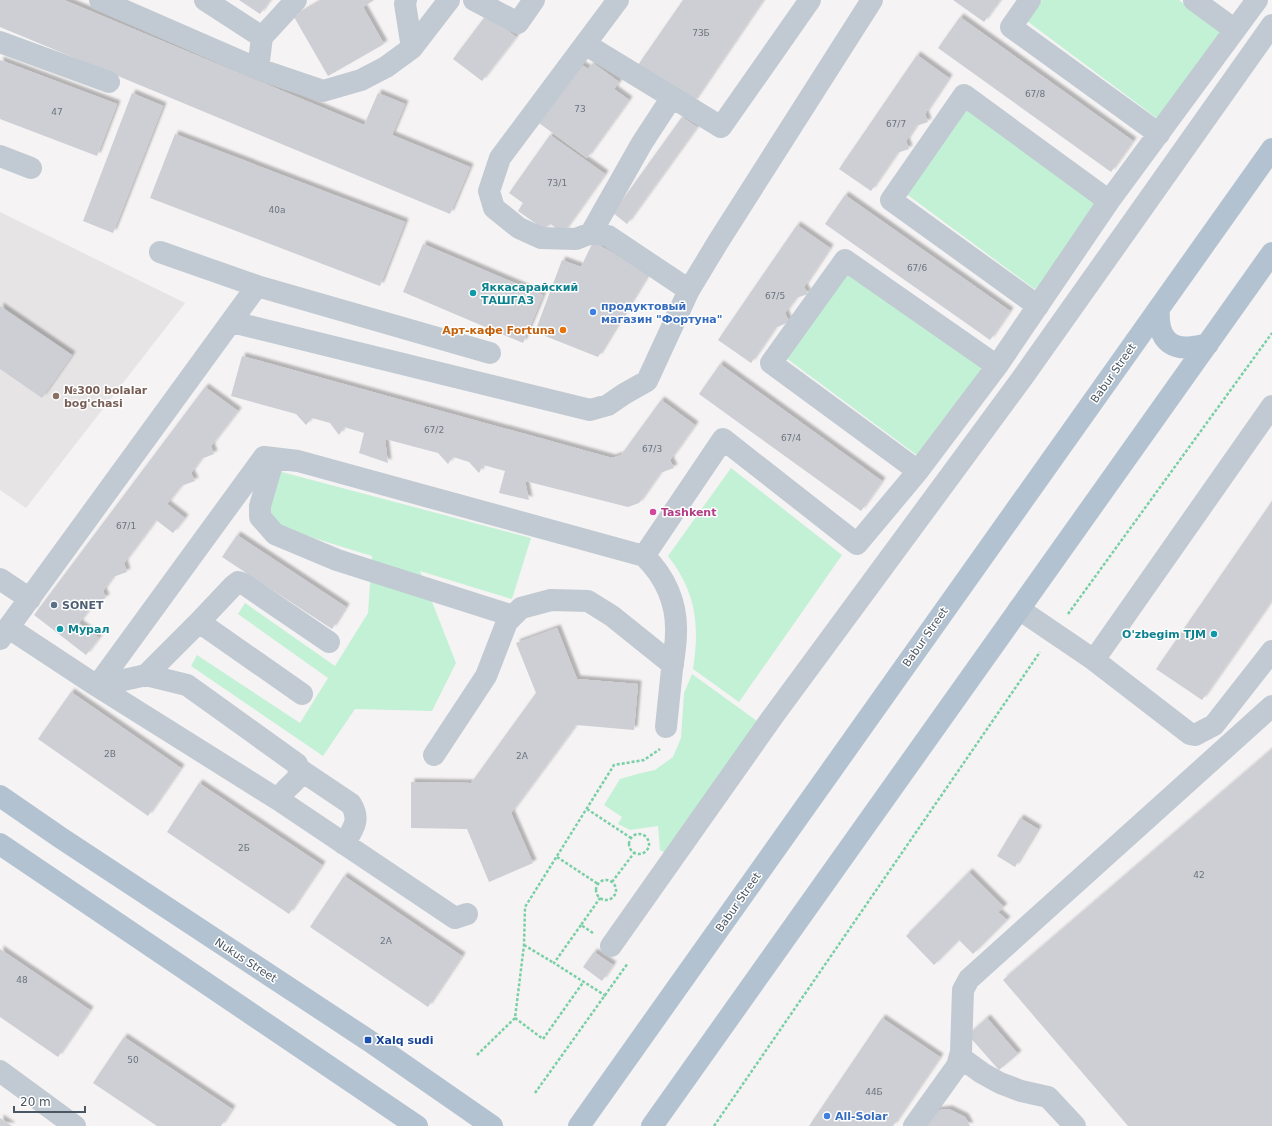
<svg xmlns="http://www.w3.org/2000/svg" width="1272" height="1126" viewBox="0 0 1272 1126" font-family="'DejaVu Sans',sans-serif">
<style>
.education{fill:#e6e4e5}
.green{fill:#c3f1d5}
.building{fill:#cdcfd5;filter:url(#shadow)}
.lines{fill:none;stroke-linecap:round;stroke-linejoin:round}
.path{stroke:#7ad0a6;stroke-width:2.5;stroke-dasharray:3 2;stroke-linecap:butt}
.minor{stroke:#c1cad2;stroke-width:22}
.major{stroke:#b3c2d1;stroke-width:22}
.culture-dot{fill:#0f9aa8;stroke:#fff;stroke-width:1.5}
.shop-dot{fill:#3f7fe0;stroke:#fff;stroke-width:1.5}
.food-dot{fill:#e8710a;stroke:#fff;stroke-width:1.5}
.education-dot{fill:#8d6e63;stroke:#fff;stroke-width:1.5}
.hotel-dot{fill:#d1479c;stroke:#fff;stroke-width:1.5}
.service-dot{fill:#5c6f8a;stroke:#fff;stroke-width:1.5}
.transit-dot{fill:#1a4fb4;stroke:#fff;stroke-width:1.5}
.labels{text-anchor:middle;stroke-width:3;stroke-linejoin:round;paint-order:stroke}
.number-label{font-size:9px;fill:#6b747e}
.culture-label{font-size:11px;font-weight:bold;fill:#0d838f;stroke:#fff;text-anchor:start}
.shop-label{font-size:11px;font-weight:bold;fill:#366cbe;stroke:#fff;text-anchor:start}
.food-label{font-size:11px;font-weight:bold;fill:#c56008;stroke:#fff;text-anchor:end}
.street-label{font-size:11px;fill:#4a5661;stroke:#fff}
.education-label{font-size:11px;font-weight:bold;fill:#785e54;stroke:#fff;text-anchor:start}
.hotel-label{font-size:11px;font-weight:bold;fill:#b23c85;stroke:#fff;text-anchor:start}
.service-label{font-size:11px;font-weight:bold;fill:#4e5e75;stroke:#fff;text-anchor:start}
.transit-label{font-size:11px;font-weight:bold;fill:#164399;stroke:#fff;text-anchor:start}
</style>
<defs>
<filter id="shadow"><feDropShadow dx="3.5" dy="-3.5" stdDeviation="1" flood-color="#0004"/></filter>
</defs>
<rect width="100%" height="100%" fill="#f5f3f3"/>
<path class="education" d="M0,212L185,303L26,508L0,490Z"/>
<path class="green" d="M1042,0H1179L1222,32L1158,119L1027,21Z
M969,106L1101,204L1036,290L905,193Z
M850,271L982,369L918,456L786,358Z
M731,468L842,555L739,702L693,669C700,625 696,592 668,556Z
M274,470L531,538L512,599L420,571L456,663L432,711L355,709L323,756L191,666L197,655L300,723L328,678L238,614L245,603L335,666L368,613L372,556L262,522Z
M692,674L757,721L667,854L660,850L658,826L630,830L618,824L622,817L604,805L620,779L641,773L655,770L673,757L681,738L684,693Z"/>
<path class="building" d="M0,0H64L364,125L378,93L405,104L392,135L470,167L450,214L0,27Z
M239,0H270L260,14Z
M323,0H374L363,7L384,44L328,76L294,17Z
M683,0H763L693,103L638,65Z
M953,0H1000L984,22Z
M487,14L516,37L482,81L453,59Z
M960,17L1133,141L1111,172L938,48Z
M917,55L949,78L925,114L928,122L916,126L906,141L909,149L897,153L871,191L839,169Z
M0,60L117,104L97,156L0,119Z
M574,60L588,69L593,63L619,82L614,89L629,100L587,158L532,118Z
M132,93L163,106L113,233L83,221Z
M682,117L697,127L627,224L613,213Z
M175,134L405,222L380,286L150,198Z
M550,135L605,174L563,233L549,223L545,230L518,211L523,203L509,193Z
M845,195L1010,311L990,340L825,224Z
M797,225L830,248L804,287L808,294L796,298L785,313L789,322L775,328L751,363L718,340Z
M593,242L649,273L598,357L535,332L562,260L581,267Z
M423,244L543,295L523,343L403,292Z
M0,306L72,355L42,398L0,369Z
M242,356L612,458L621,455L661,400L695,425L670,460L674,468L660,473L639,503L628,507L525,481L529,500L499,493L505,471L483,465L479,473L469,462L453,457L448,464L438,453L385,439L388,463L359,453L364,433L344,427L339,435L330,423L312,418L306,425L296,414L231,396Z
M720,364L882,481L861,511L699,394Z
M205,387L238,411L211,446L214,454L201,459L191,473L195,481L181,486L167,504L185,518L173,533L156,520L124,563L127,572L113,577L103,591L106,598L94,603L79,623L99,638L86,655L34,615Z
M1272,501V600L1202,700L1156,669Z
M237,535L346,607L332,629L222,557Z
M557,628L577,679L638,684L634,730L576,725L511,813L533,863L489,882L467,829L411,828V782L471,783L536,693L516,643Z
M71,692L181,768L148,816L38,739Z
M1272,749V1126H1128L1003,980Z
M199,783L322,865L289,914L167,832Z
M1020,818L1038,829L1015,867L997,856Z
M969,872L1004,907L998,912L1007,920L973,954L959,940L934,965L906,936Z
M344,876L462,956L428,1007L310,927Z
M0,949L90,1010L58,1057L0,1017Z
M594,952L613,965L602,981L583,967Z
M882,1018L940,1057L893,1126H809Z
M987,1018L1018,1054L999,1070L968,1035Z
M124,1037L232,1109L221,1126H157L93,1083Z
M949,1109L965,1117L970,1126H916L931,1111Z
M0,1118L12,1126H0Z"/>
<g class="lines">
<path class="path" d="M1068,614L1272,333
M587,809L631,838
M629 844a10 10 0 1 1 20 0a10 10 0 1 1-20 0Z
M557,857L598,884
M596 890a10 10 0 1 1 20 0a10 10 0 1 1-20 0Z
M612,882L634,853
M581,925L554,963L606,996
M593,933L581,925L600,898
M524,945L554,963
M515,1018L543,1039L584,981
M477,1055L515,1018L524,945L525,907L614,765L644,760L660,749
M535,1093L628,963
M714,1126L1040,652"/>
<path class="minor" d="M100,0L258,69L262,37
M205,0L262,37L296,0
M406,0L405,4L412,48
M474,0L518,23L534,0
M618,0L500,158L489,191L494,208L519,228L541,238L576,239L591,233L608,236L689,290
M1030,0L1011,27L1159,134
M1194,0L1235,30
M0,42L109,82
M585,44L721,127L810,0
M258,69L323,91L361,80L386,67L412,48L449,0
M0,156L31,168
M591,233L642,143L672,97
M160,252L257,286L490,353
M1038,306L891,200L964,95L1109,201
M232,322L590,410L608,405L624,394L647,381L689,290L718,242L872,0
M274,458L260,506V517L275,534L337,560L513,616
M918,471L771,363L845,260L997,366
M0,579L30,599
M1019,609L1094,660L1190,734L1195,735L1214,725L1272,651
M199,622L233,586L238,582L244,584L329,642
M9,628L97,686L264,457L298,461L644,556
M0,639L257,286
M1094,660L1272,406
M146,675L199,622L302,694
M97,686L146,675L187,685L297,764C304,781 288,783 282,795C281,797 282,799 282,802L455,918L467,914
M97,686L282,802
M666,727C668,707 670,688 672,669C674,657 676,644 676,632C677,603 665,576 644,556L723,439L857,544L918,471L997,366L1109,201L1257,0
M434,755L486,676L507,622L521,608L551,600L588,601L612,616L673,665
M299,769L351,804C361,820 353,829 344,844
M611,946L774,715L1023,377L1272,25
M960,1057L982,1073L1000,1083L1021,1091L1048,1097L1075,1126
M0,1071L75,1126
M914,1126L957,1066L961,1052L963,990L969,979L1272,706"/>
<path class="major" d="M1159,308C1158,322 1160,341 1176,346C1186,350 1198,346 1208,344
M0,796L61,838L368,1040L492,1126
M0,844L417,1126
M579,1126L1272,149
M652,1126L1272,253"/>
</g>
<g class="culture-dot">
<circle cx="473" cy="293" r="4"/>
<circle cx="60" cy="629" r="4"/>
<circle cx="1214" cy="634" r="4"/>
</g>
<g class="shop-dot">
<circle cx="593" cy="312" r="4"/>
<circle cx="827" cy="1116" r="4"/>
</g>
<circle class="food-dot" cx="563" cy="330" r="4"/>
<circle class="education-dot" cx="56" cy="396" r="4"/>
<circle class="hotel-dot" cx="653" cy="512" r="4"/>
<circle class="service-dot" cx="54" cy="605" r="4"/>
<rect class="transit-dot" x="364" y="1036" width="8" height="8" rx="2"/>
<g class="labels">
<g class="number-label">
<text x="701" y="36">73Б</text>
<text x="1035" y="97">67/8</text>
<text x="580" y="112">73</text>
<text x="57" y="115">47</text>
<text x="896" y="127">67/7</text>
<text x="557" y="186">73/1</text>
<text x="277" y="213">40а</text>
<text x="917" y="271">67/6</text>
<text x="775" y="299">67/5</text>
<text x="434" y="433">67/2</text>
<text x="791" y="441">67/4</text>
<text x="652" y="452">67/3</text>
<text x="126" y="529">67/1</text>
<text x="110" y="757">2В</text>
<text x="522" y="759">2А</text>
<text x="244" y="851">2Б</text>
<text x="1199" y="878">42</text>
<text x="386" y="944">2А</text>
<text x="22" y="983">48</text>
<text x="133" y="1063">50</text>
<text x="874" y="1095">44Б</text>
</g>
<g class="culture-label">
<text x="481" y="291">Яккасарайский<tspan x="481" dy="13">ТАШГАЗ</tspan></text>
<text x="68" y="633">Мурал</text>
<text x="1206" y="638" text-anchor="end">O'zbegim TJM</text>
</g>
<g class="shop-label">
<text x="601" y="310">продуктовый<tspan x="601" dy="13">магазин "Фортуна"</tspan></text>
<text x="835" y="1120">All-Solar</text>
</g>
<g class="food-label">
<text x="555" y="334">Арт-кафе Fortuna</text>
</g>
<g class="street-label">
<text transform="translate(1113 373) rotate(-55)" y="4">Babur Street</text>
<text transform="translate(925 637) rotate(-55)" y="4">Babur Street</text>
<text transform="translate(738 902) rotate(-55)" y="4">Babur Street</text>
<text transform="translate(246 960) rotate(33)" y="4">Nukus Street</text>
</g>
<g class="education-label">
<text x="64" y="394">№300 bolalar<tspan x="64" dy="13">bog'chasi</tspan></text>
</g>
<g class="hotel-label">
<text x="661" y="516">Tashkent</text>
</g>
<g class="service-label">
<text x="62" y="609">SONET</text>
</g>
<g class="transit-label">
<text x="376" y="1044">Xalq sudi</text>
</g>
</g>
<path d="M14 1106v6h71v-6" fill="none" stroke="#4a5661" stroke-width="2"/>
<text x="20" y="1106" font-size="12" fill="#4a5661" stroke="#ffffff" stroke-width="3" paint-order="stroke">20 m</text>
</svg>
